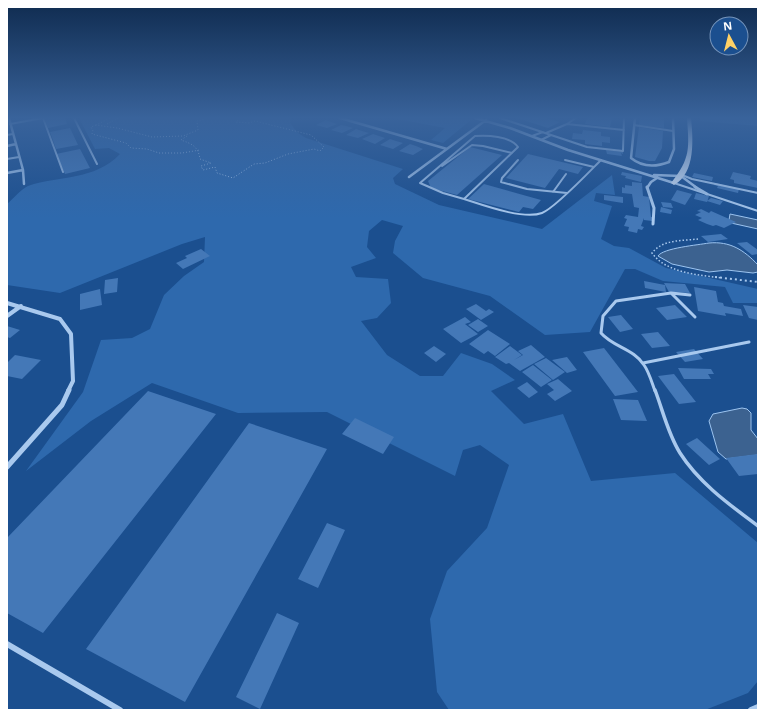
<svg xmlns="http://www.w3.org/2000/svg" width="765" height="717" viewBox="0 0 765 717" font-family="'Noto Sans',sans-serif">
<style>
.green{fill:#2e69ad}
.water{fill:#3c6290;stroke:#9cc4f0}
.building{fill:#4478b7}
.lines{fill:none;stroke-linecap:round;stroke-linejoin:round}
.path-far2{stroke:#a9c9ee;stroke-width:1;stroke-dasharray:1 2;stroke-linecap:butt}
.path-far1{stroke:#a9c9ee;stroke-width:1.5;stroke-dasharray:1.5 2;stroke-linecap:butt}
.path{stroke:#a9c9ee;stroke-width:2;stroke-dasharray:2 3;stroke-linecap:butt}
.lane-far2{stroke:#a9c9ee;stroke-width:2}
.lane-far1{stroke:#a9c9ee;stroke-width:3}
.lane{stroke:#a9c9ee;stroke-width:3.5}
.street-far4{stroke:#a9c9ee;stroke-width:2.5}
.street-far3{stroke:#a9c9ee;stroke-width:3}
.street-far2{stroke:#a9c9ee;stroke-width:4}
.street-far1{stroke:#a9c9ee;stroke-width:5}
.street{stroke:#a9c9ee;stroke-width:6}
.secondary{fill:#d6e6fa;fill-rule:evenodd}
</style>
<rect width="100%" height="100%" fill="#1b4f8f"/>
<path class="green" d="M79,118H291L290,123L298,133L306,138L403,169L393,178L395,184L439,205L542,229L612,175L615,195L596,193L594,201L612,206L601,239L614,246L629,248L666,268L758,289L757,303H733L725,287L663,281L635,269H625L590,332L545,335L490,296L423,278L393,253L395,241L403,226L382,220L369,231L367,247L376,258L351,267L356,277L388,279L391,303L377,318L361,321L387,355L420,376H443L461,353L492,364L515,380L491,391L524,424L563,414L591,481L675,473L758,543V681L748,693L705,710H449L437,692L430,619L447,571L487,528L509,465L480,445L463,450L455,476L327,412L238,413L152,383L91,421L26,471L83,392L101,340L132,338L150,329L164,295L184,276L204,262L205,237L182,244L60,293L7,285V204C13,199 21,189 28,186C60,175 94,181 120,154L109,148L95,149Z
M392,118L472,119L443,143L431,140L445,128Z
M700,118H758V126L700,121Z"/>
<path class="water" d="M730,214L758,220V229L731,223L729,220Z
M709,243C730,241 744,250 758,265V272L753,273L727,270L709,272L672,264L658,256C663,248 698,245 709,243Z
M742,408L747,409L751,413V430L758,439V455L726,459L718,452L709,421L713,414Z"/>
<path class="building" d="M44,118H65L67,124L48,128Z
M517,118H545L560,122L548,128Z
M587,118H612L610,127L585,124Z
M640,118H664V128L639,125Z
M326,120L331,122L337,124L327,128L316,125Z
M341,125L346,126L353,128L342,133L331,130Z
M639,127L663,131L662,148L655,161H649L635,157Z
M70,128L78,145L56,149L50,132Z
M356,129L362,131L369,133L358,138L346,135Z
M583,130L601,132V136L610,137V143L602,142V146L585,144V140L572,139L573,133L582,134Z
M373,134L385,138L375,144L362,139Z
M390,139L396,141L403,143L393,149L380,145Z
M410,144L416,146L423,149L413,155L399,151Z
M470,147L502,155L457,195L431,188L428,181Z
M80,149L90,168L65,174L56,154Z
M606,150L623,152V154L621,153L622,156L607,154Z
M528,154L583,167L578,174L559,169L545,188L506,178Z
M622,172L642,176L641,182L625,178L626,176L621,175Z
M733,172L751,176L750,179L758,181V188L734,183V180L730,179Z
M694,173L713,177L712,181L692,177Z
M632,182L642,183L643,196L649,197L651,217H653L652,221L644,220V218L641,226L644,227L642,230L638,229L637,233L628,231L629,227L624,226L627,219L624,218L626,215L638,217L639,208L634,207L632,194L622,193V187L625,188V185L632,186Z
M715,183L739,189L738,193L717,188L718,186L714,185Z
M484,184L541,200L533,209L523,207L519,212L468,199Z
M677,190L692,194L685,205L671,200Z
M696,193L709,196L707,202L694,199Z
M604,195L623,197V203L604,200Z
M711,198L723,201L720,205L707,201Z
M661,202L671,203L673,208L663,207Z
M661,207L672,210L671,214L660,212Z
M701,209L709,213L711,211L736,222L724,228L716,225L713,226L707,224L698,220L702,218L695,215L701,212L697,211Z
M721,234L728,239L708,242L701,236Z
M747,242L758,250V254L752,255L737,243Z
M201,249L210,256L183,269L176,263L187,258L185,256Z
M118,278L117,292L104,294L105,280Z
M644,281L665,285L666,292L645,288Z
M664,283L685,284L690,293L669,292Z
M694,287L716,291L718,302L723,303L724,306L741,309L743,316L725,313L726,316L698,311Z
M100,289L102,305L80,310V294Z
M476,304L486,311L489,309L494,312L481,320L466,309Z
M675,305L687,317L667,320L656,308Z
M743,305L758,307V320L749,318Z
M621,315L633,329L620,332L608,317Z
M465,317L471,322L465,324L478,334L461,343L443,329Z
M478,319L488,326L478,332L468,325Z
M7,326L20,330L10,338L7,337Z
M488,330L510,344L495,356L488,351L484,354L469,344Z
M658,332L670,346L652,348L641,334Z
M531,345L545,357L520,371L509,363L506,364L495,357L510,346L522,355L514,360L523,355L518,351Z
M434,346L446,354L436,362L424,353Z
M604,348L638,392L615,396L583,352Z
M694,349L703,359L685,362L676,352Z
M15,355L41,360L22,379L7,376V363Z
M567,357L577,370L567,373L552,360Z
M546,358L565,372L553,380L534,364Z
M533,365L552,380L541,387L522,372Z
M678,368L711,369L714,374H708L711,379H684Z
M674,374L696,402L679,404L658,376Z
M558,379L572,391L555,401L547,394L554,390L547,384Z
M527,382L538,392L529,398L517,388Z
M148,391L216,414L43,633L7,613V538Z
M613,399L638,400L647,421L621,420Z
M355,418L394,437L383,454L342,434Z
M249,423L327,449L185,702L86,649Z
M697,438L720,459L709,465L686,444Z
M758,454V474L739,476L726,458Z
M327,523L345,530L318,588L298,579Z
M277,613L299,623L260,709L236,697Z"/>
<g class="lines">
<path class="path-far2" d="M110,118L96,125L117,128L152,137L183,136L198,130L197,121L203,120V118
M107,124L118,118H116
M96,125L91,127L93,131L92,134L126,143L131,148L147,149L159,153H182L200,150
M187,136L181,140C192,144 198,146 200,159L211,163L201,166L203,170L215,167L217,173L233,178L254,164L265,163L288,154L314,149L320,151L324,147L311,135L255,121L249,123L236,122L241,118"/>
<path class="path-far1" d="M698,239C682,241 663,239 652,253C666,273 699,275 722,278"/>
<path class="path" d="M715,277L758,282"/>
<path class="lane-far2" d="M43,118L63,172
M74,118L97,164
M500,118L587,147L623,151L624,118
M10,124L43,118
M567,124L624,130
M634,125L673,131
M546,133L567,124L576,118
M7,135L13,134
M475,136C487,135 510,136 518,147L464,199L443,193L420,183Z
M532,136L543,132
M541,140L551,135
M7,159L19,157
M518,160L502,178L501,182L527,189L567,193
M565,160L594,167
M442,166L472,145L483,146L512,153
M682,175L692,179L758,193
M674,183L758,211
M553,192L566,174
M464,199C483,205 523,220 542,213C555,208 589,172 601,160"/>
<path class="lane-far1" d="M671,293L695,317
M643,363L749,342
M655,391C652,383 649,372 644,365C634,349 613,347 601,333L603,316L616,301L671,293L690,295"/>
<path class="lane" d="M655,390C663,411 668,434 680,453C699,483 730,505 758,526"/>
<path class="street-far4" d="M9,118L23,170L24,184
M340,118L447,149
M475,118L510,128L568,150L674,183
M635,118L631,158C642,167 656,167 669,162L674,149L673,118
M7,146L16,144
M7,173L23,170
M654,175L681,176L697,188
M409,177L486,120
M647,188L651,182L657,178"/>
<path class="street-far3" d="M647,187L654,208L653,224
M695,187L707,194"/>
<path class="street-far2" d="M7,303L60,319L71,334L73,381L68,391
M7,316L21,306"/>
<path class="street-far1" d="M7,467L62,405L69,390"/>
<path class="street" d="M7,644L120,710
M751,710L758,707"/>
<path class="secondary" d="M687,118H691C693,138 696,173 674,185L671,183C691,158 689,148 687,118Z"/>
</g>
<linearGradient id="sky" x2="0" y2="1"><stop stop-color="#0f2b4f"/><stop offset="0.54" stop-color="#39639b"/><stop offset="1" stop-color="#39639b" stop-opacity="0"/></linearGradient>
<rect width="765" height="218" fill="url(#sky)"/>
<rect width="765" height="717" fill="none" stroke="#ffffff" stroke-width="16"/>
<g transform="translate(729 36) rotate(353)"><circle r="19" fill="#1b4f8f" stroke="#7695bc"/>
<path d="M0-3L7 15L0 10L-7 15Z" fill="#ffd166"/>
<text y="-6" font-size="11" font-weight="bold" text-anchor="middle" fill="#ffffff">N</text>
</g>
</svg>
